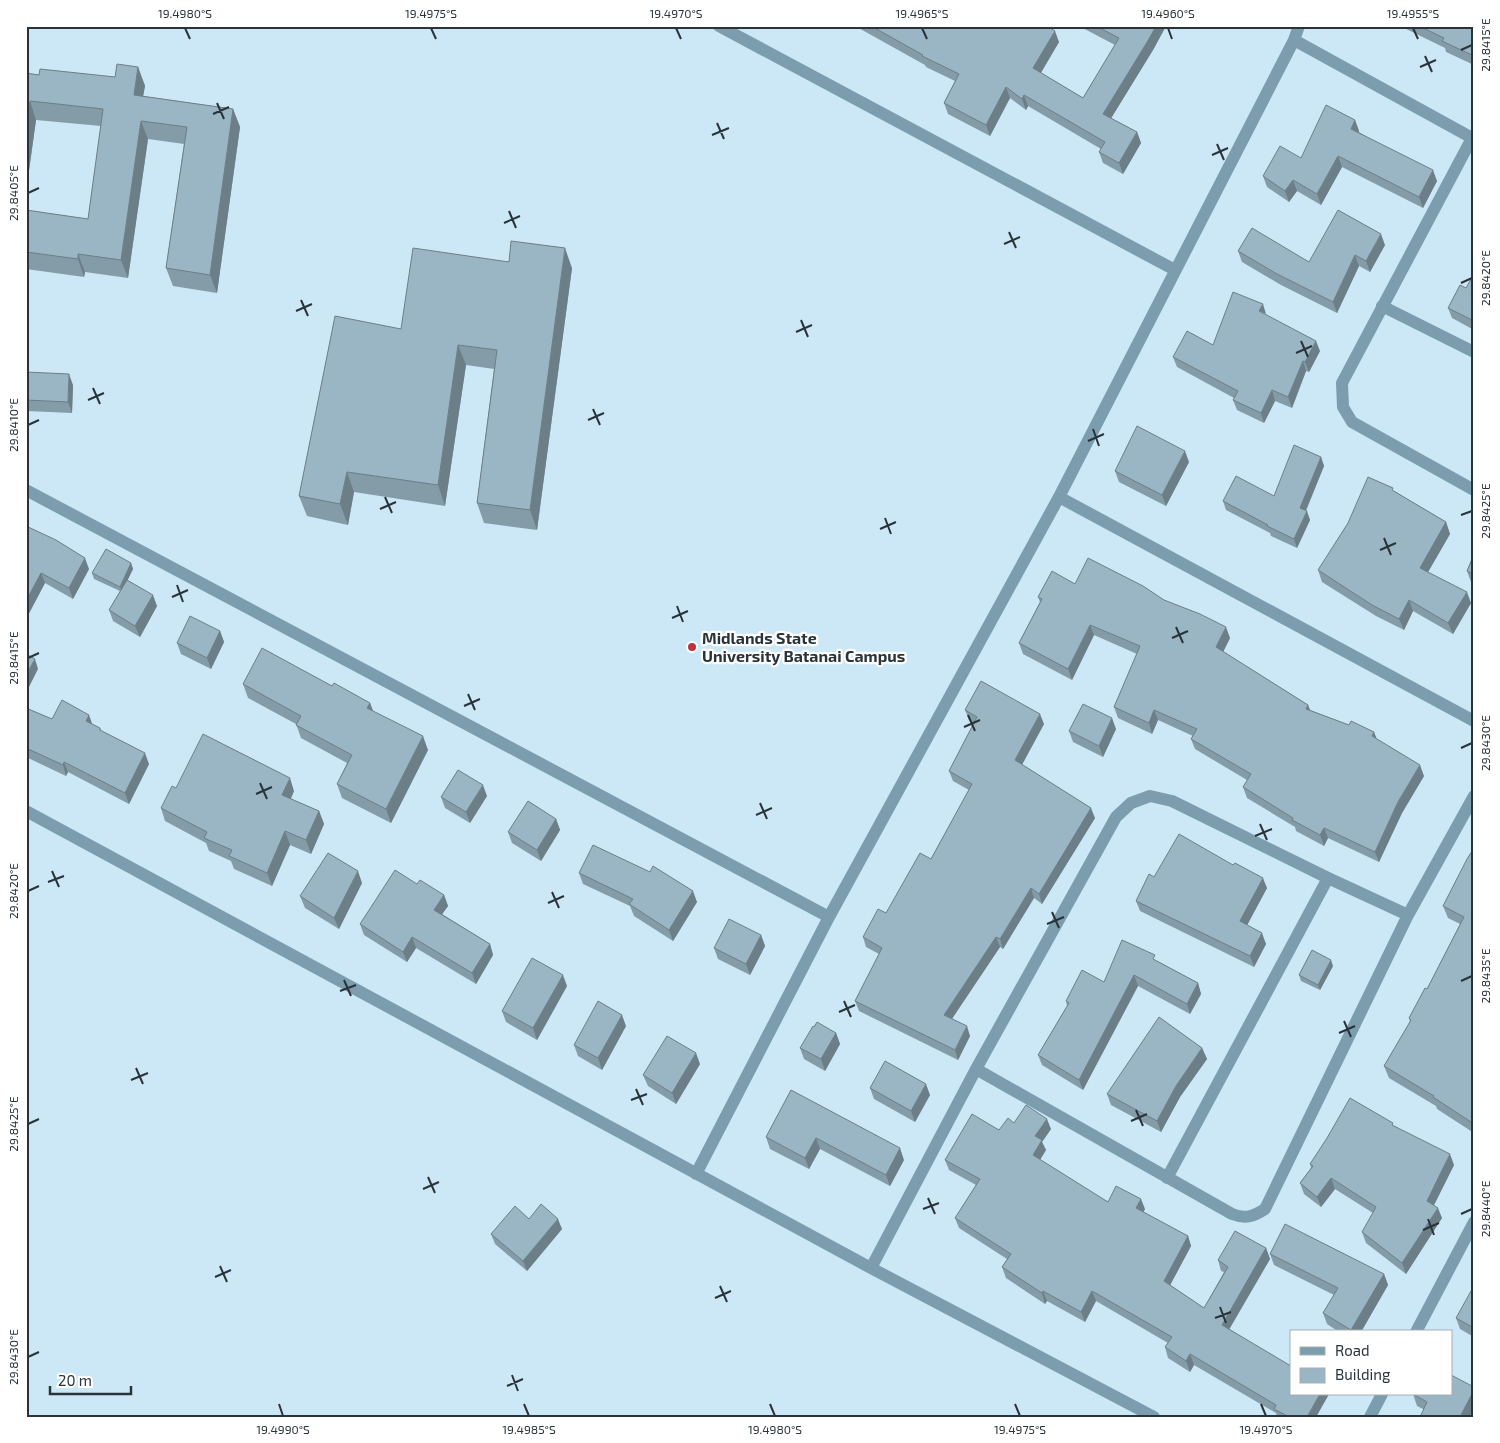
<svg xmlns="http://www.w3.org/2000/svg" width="1500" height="1443" viewBox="0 0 1500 1443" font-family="'Exo 2',sans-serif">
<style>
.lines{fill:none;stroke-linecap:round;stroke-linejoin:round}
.minor{stroke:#7b9dae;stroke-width:12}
.wall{fill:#849ca8}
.shaded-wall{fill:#6c7f88}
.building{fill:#9ab5c3;stroke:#6c7f88}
.ticks{fill:none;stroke:#29343a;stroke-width:2}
.poi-dot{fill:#c0303e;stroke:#fff;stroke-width:2}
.labels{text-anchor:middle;stroke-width:4.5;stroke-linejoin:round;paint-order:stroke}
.poi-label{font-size:16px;font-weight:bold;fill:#29343a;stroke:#fff;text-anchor:start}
.neatline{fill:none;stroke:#29343a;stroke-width:2}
.ticks-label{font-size:12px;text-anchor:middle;fill:#29343a}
</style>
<rect width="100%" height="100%" fill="#cce8f7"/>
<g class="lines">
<path class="minor" d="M719,26L1175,270
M1294,40L1474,139
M1472,138L1342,383L1343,407L1352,422L1474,490
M1382,306L1474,352
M26,490L829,917
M1059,497L1474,721
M26,811L871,1268L1154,1417
M976,1069L1232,1214C1245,1219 1253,1217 1265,1209L1408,915L1474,796
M696,1174L829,917L1059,497L1294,40L1299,26
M1167,1178L1328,878
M871,1268L976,1069L1116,817L1131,803L1150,796L1172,801L1328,878L1408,915
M1416,1332L1474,1222
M1370,1417L1382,1394"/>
</g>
<path class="wall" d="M855,26H1047L1059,42L1041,73L1083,98L1115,45L1079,26H1166L1153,50L1111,118L1137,132L1141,143L1123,174L1103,163L1099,152L1101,149L1028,106L1026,110L1010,98L990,136L948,114L944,103L955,81L926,67L925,65Z
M1400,26H1474V65L1446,52L1445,48Z
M138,67L145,86L143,96L233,109L240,127L217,293L173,286L166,268L184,144L148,139L128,278L85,272L84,277L26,269V210L88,219L101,126L36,120L26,192V73L39,75L115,77Z
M1355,120L1359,131V132L1437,181L1423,208L1342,167L1321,205L1297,191L1289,202L1267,187L1263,176L1301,158Z
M1385,245L1370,272L1359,266L1337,313L1281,285L1242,262L1238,251L1309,262Z
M509,262L572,268L537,530L484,523L477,503L494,369L466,365L445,506L354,492L348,525L307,516L299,496L401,329Z
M1474,274V330L1452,318L1448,308L1466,288Z
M1266,315L1320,351L1309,372L1306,371L1292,408L1275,401L1264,423L1237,410L1233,400L1234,398L1177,367L1173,357L1213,345Z
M26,372L73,385L72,413L26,411Z
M1321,457L1324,466L1306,511L1310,520L1297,548L1271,536L1270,533L1226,510L1223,501L1274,496Z
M1189,462L1166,506L1119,482L1115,471Z
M1394,491L1446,522L1450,534L1428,572L1471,603L1453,634L1413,611L1404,630L1376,616L1322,582L1318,570Z
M26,526L89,569L73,599L45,583L26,619Z
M1474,554V583L1471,582L1467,571Z
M131,563L133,569L127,580L157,606L140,637L113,621L109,610L120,591L94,579L92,573Z
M1075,584L1164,600L1230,638L1223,652L1308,705L1310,710L1349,725L1374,732L1376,739L1424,776L1402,813L1379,862L1328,838L1324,846L1296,831L1295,827L1247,798L1243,787L1247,780L1195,749L1191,739L1193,736L1158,720L1152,734L1118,718L1114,707L1137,654L1094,635L1072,680L1023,654L1019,643L1040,602L1038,597Z
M220,631L224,642L211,669L181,654L177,643Z
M243,684L332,686L370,703L373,711L428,750L391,823L342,798L337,784L347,763L301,738L296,724L248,698Z
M26,708L52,719L92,724L100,728L101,731L149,764L129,804L68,772L66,776L26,757Z
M965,710L1044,724L1022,765L1095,818L1042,904L1034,898L1003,949L1000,947L952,1018L970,1036L958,1060L859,1011L855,1001L879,954L866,947L863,937L886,913L931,859L969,790L953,781L949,771L974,723L969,720Z
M1116,729L1103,757L1073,742L1069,731Z
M176,788L294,791L291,799L319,811L324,824L311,854L290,845L272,886L234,869L231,861L209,851L206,843L165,821L161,808Z
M487,796L470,823L445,808L441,797Z
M556,819L560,830L541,861L512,843L508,832Z
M1474,848V1133L1437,1109L1436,1106L1389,1078L1384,1066L1410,1022L1409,1018L1427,989L1460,924L1448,918L1443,906Z
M579,873L697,902L673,941L634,916L630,906L583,884Z
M1154,877L1267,888L1247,925L1266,944L1254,967L1140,911L1136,901Z
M362,883L339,929L305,908L300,896Z
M417,884L444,895L448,906L442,914L490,944L493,955L476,984L416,948L407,962L364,935L360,924Z
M761,935L765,946L750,975L718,959L714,948Z
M1157,961L1198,983L1201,994L1190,1014L1138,986L1083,1090L1042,1065L1038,1055L1067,1006L1066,1001L1104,982Z
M1333,966L1320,990L1301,981L1299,975Z
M567,986L537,1040L506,1022L502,1011Z
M626,1026L602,1070L578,1056L574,1045Z
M836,1033L840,1044L825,1071L804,1059L800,1048Z
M1202,1048L1207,1059L1180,1097L1161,1132L1111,1105L1107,1094Z
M700,1064L676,1104L648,1086L643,1075Z
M870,1088L930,1095L915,1122L874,1099Z
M791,1090L904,1160L890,1186L820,1149L809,1169L770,1149L766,1137Z
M1014,1123L1051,1129L1042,1142L1046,1150L1040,1160L1108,1202L1145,1209L1143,1212L1188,1236L1191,1246L1170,1285L1204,1308L1224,1272L1221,1271L1218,1260L1266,1248L1270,1259L1229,1329L1329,1394L1316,1417H1277L1276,1413L1194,1365L1190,1372L1168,1358L1165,1347L1168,1343L1096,1301L1085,1322L1047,1301L1045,1304L1006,1278L1002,1267L1007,1259L959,1228L955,1218L976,1185L949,1170L945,1160L999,1130Z
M1395,1126L1454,1165L1434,1205L1442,1218L1406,1274L1366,1243L1362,1232L1373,1213L1335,1189L1321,1207L1304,1194L1300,1183L1311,1168L1310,1164Z
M529,1219L562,1229L527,1271L495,1244L491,1234Z
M1270,1254L1384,1274L1388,1285L1361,1332H1339L1327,1324L1323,1313L1334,1295L1274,1265Z
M1474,1292V1337L1460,1329L1456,1318Z
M1474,1387V1409L1470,1417L1423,1409L1417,1406L1413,1394Z"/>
<path class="shaded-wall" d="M1156,26H1166L1153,50L1107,125L1103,114Z
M1055,31L1059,42L1037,79L1033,68Z
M138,67L145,86L140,113L134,95Z
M1006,87L1010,98L990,136L986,125Z
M1024,95L1028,106L1026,110L1022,99Z
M30,101L36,120L26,192V127Z
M233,109L240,127L217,293L210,275Z
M1355,120L1359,131L1355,140L1351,129Z
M141,121L148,139L128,278L121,260Z
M1137,132L1141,143L1123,174L1119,163Z
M1338,156L1342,167L1321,205L1317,194Z
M1433,170L1437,181L1423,208L1419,197Z
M1293,180L1297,191L1289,202L1285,191Z
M1381,234L1385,245L1370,272L1366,261Z
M565,248L572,268L537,530L530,510Z
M78,254L85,272L84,277L78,259Z
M1355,255L1359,266L1337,313L1333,302Z
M1263,304L1266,314L1259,311Z
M1316,341L1320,351L1309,372L1305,362Z
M458,345L466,365L445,506L438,485Z
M1303,361L1306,371L1292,408L1288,397Z
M69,374L73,385L72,413L68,402Z
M1272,390L1275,401L1264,423L1261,413Z
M1185,451L1189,462L1166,506L1162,495Z
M1321,457L1324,466L1303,517L1300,508Z
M347,472L354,492L348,525L340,504Z
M1307,511L1310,520L1297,548L1294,539Z
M1446,522L1450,534L1424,579L1420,568Z
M85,558L89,569L73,599L69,588Z
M131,563L133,569L122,592L120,587Z
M41,573L45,583L26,619V601Z
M1467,592L1471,603L1453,634L1448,623Z
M153,595L157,606L140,637L135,626Z
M1409,600L1413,611L1404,630L1399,619Z
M1090,625L1094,635L1072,680L1068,669Z
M1226,627L1230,638L1220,658L1216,647Z
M220,631L224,642L211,669L207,658Z
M35,659L38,669L26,693V675Z
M370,703L375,716L367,708Z
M1308,705L1312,715L1306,709Z
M1154,710L1158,720L1152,734L1149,723Z
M1040,714L1044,724L1019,770L1015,760Z
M89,715L93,726L86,721Z
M1112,718L1116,729L1103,757L1099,746Z
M1374,732L1378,742L1372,736Z
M423,736L428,750L391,823L386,809Z
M145,753L149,764L129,804L125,793Z
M64,762L68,772L66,776L63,765Z
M1420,765L1424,776L1402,813L1379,862L1375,852L1398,802Z
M290,778L294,791L286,808L282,795Z
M483,785L487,796L470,823L466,812Z
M1091,808L1095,818L1042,904L1039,894Z
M319,811L324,824L311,854L306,840Z
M556,819L560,830L541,861L537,850Z
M1324,828L1328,838L1324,846L1320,835Z
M285,831L290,845L272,886L267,873Z
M358,871L362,883L339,929L334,918Z
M1263,878L1267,888L1244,931L1240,921Z
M1031,888L1034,898L1003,949L1000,939Z
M693,891L697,902L673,941L669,930Z
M444,895L448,906L438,920L434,910Z
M1262,933L1266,944L1254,967L1250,956Z
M761,935L765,946L750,975L746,964Z
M412,937L416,948L407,962L403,952Z
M996,937L1000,947L948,1025L944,1015Z
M490,944L493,955L476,984L472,973Z
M1331,960L1333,966L1320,990L1318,985Z
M563,975L567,986L537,1040L533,1028Z
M1134,975L1138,986L1083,1090L1079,1080Z
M1198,983L1201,994L1190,1014L1187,1004Z
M622,1015L626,1026L602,1070L598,1058Z
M967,1026L970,1036L958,1060L955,1050Z
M836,1033L840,1044L825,1071L821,1059Z
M1202,1048L1207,1059L1180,1097L1161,1132L1157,1121L1176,1086Z
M696,1053L700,1064L676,1104L672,1093Z
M926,1084L930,1095L915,1122L911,1111Z
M1047,1119L1051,1129L1042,1142L1046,1150L1036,1166L1033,1155L1035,1136Z
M816,1138L820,1149L809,1169L805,1158Z
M900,1148L904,1160L890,1186L886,1175Z
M1450,1154L1454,1165L1431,1211L1427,1201Z
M1331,1178L1335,1189L1321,1207L1317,1197Z
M1141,1199L1145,1209L1140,1219L1136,1208Z
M1438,1208L1442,1218L1406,1274L1402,1263Z
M558,1219L562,1229L527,1271L523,1261Z
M1188,1236L1191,1246L1167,1291L1164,1281Z
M1266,1248L1270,1259L1226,1335L1222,1325Z
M1384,1274L1388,1285L1361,1332H1351V1330Z
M1043,1291L1047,1301L1045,1304L1042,1293Z
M1092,1291L1096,1301L1085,1322L1081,1312Z
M1190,1354L1194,1365L1190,1372L1186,1361Z
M1474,1390V1409L1470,1417H1460Z
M1320,1394H1329L1316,1417H1307Z"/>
<path class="building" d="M871,26H1047L1055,31L1033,68L1083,98L1119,38L1096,26H1156L1149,39L1103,114L1137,132L1119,163L1099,152L1105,142L1024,95L1022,99L1006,87L986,125L944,103L959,74L922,56L923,55Z
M1419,26H1474V56L1442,41L1444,38Z
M117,64L138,67L134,95L233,109L210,275L166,268L187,127L141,121L121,260L78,254V259L26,252V210L88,219L103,109L30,101L26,127V73L39,75L40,69L115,77Z
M1326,105L1355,120L1351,129L1433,170L1419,197L1338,156L1317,194L1293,180L1285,191L1263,176L1280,146L1301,158Z
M1338,210L1381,234L1366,261L1355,255L1333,302L1277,274L1238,251L1252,228L1309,262Z
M511,241L565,248L530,510L477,503L497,350L458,345L438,485L347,472L340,504L299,496L335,316L401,329L413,248L509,262Z
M1474,274V321L1448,308L1460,285L1466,288Z
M1233,292L1263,304L1259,311L1316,341L1305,362L1303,361L1288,397L1272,390L1261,413L1233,400L1238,391L1173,357L1187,331L1213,345Z
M26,372L69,374L68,402L26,400Z
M1137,426L1185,451L1162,495L1115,471Z
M1294,445L1321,457L1300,508L1307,511L1294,539L1267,526L1268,525L1223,501L1236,476L1274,496Z
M1368,477L1393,488L1392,490L1446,522L1420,568L1467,592L1448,623L1409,600L1399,619L1372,605L1318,570L1348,523Z
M26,526L56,540L85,558L69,588L41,573L26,601Z
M106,549L131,563L120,587L92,573Z
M1474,554V574L1467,571Z
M1088,558L1143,586L1164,600L1200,614L1226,627L1216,647L1308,705L1306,709L1349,725L1351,721L1374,732L1372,736L1420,765L1398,802L1375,852L1324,828L1320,835L1292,820L1293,818L1243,787L1251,774L1191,739L1197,729L1154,710L1149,723L1114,707L1140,646L1090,625L1068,669L1019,643L1042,599L1038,597L1052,571L1075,584Z
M127,580L153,595L135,626L109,610Z
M190,616L220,631L207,658L177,643Z
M262,648L332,686L334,683L370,703L367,708L423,736L386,809L337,784L352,755L296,725L301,716L243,684Z
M26,654L35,659L26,675Z
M981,681L1040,714L1015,760L1091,808L1039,894L1031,888L1000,939L996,937L944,1015L967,1026L955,1050L855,1001L882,948L863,937L878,909L886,913L920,853L931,859L972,784L949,771L977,717L965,710Z
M62,700L89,715L86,721L100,728V730L145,753L125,793L64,762L63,765L26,748V708L52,719Z
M1083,704L1112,718L1099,746L1069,731Z
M203,734L290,778L282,795L319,811L306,840L285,831L267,873L229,856L232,850L204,838L207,832L161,808L172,786L176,788Z
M458,770L483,785L466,812L441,797Z
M528,801L556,819L537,850L508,832Z
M1179,834L1233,865L1235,863L1263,878L1240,921L1262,933L1250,956L1136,901L1149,874L1154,877Z
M593,845L650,872L653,866L693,891L669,930L629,904L633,899L579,873Z
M1474,848V1124L1433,1097L1434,1096L1384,1066L1411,1020L1409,1018L1425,988L1427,989L1464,917L1443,906L1467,859Z
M328,853L358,871L334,918L300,896Z
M395,870L417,884L420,880L444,895L434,910L490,944L472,973L412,937L403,952L360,924Z
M729,919L761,935L746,964L714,948Z
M1122,940L1155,955L1153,959L1198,983L1187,1004L1134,975L1079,1080L1038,1055L1069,1003L1066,1001L1082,970L1104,982Z
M1312,950L1331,960L1318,985L1299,975Z
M532,958L563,975L533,1028L502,1011Z
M598,1001L622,1015L598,1058L574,1045Z
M1159,1017L1202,1048L1176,1086L1157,1121L1107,1094Z
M817,1022L836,1033L821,1059L800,1048L813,1026L814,1027Z
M667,1036L696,1053L672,1093L643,1075Z
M885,1061L926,1084L911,1111L870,1088Z
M791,1090L900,1148L886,1175L816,1138L805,1158L766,1137Z
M1350,1098L1393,1123L1392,1125L1450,1154L1427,1201L1438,1208L1402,1263L1362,1232L1376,1207L1331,1178L1317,1197L1300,1183L1313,1166L1310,1164L1327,1138Z
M1026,1105L1047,1119L1035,1136L1042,1140L1033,1155L1108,1202L1116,1186L1141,1199L1136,1208L1188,1236L1164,1281L1204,1308L1228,1267L1218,1260L1235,1231L1266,1248L1222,1325L1291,1366V1394H1320L1307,1417H1289L1274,1409L1276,1405L1190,1354L1186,1361L1165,1347L1172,1337L1092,1291L1081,1312L1043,1291L1042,1293L1002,1267L1011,1254L955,1218L980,1179L945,1160L972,1114L999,1130L1008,1118L1014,1123Z
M541,1204L558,1219L523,1261L491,1234L515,1206L529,1219Z
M1285,1224L1384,1274L1351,1330L1323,1313L1338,1288L1270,1254Z
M1471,1291L1474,1292V1328L1456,1318Z
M1451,1375L1474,1387V1390L1460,1417H1420L1427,1402L1413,1394H1451Z"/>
<path class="ticks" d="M185,28L190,39M431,28L436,39M676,28L681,39M922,28L927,39M1168,28L1172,39M1413,28L1418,39M1461,50L1472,45M1425,56L1432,72M1420,67L1436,60M217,103L224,119M213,114L229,107M717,123L724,139M712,135L729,128M1217,144L1224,160M1212,155L1228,148M28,193L39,188M509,211L516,228M504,223L520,216M1009,232L1016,248M1004,244L1020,237M1461,283L1472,278M301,300L308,316M296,311L312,304M801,320L808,337M796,332L812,325M1301,341L1308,357M1296,353L1312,346M93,388L100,404M88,400L104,393M593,409L600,425M588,420L604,413M28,425L39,420M1093,429L1099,446M1088,441L1104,434M385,497L392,513M380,509L396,502M1461,515L1472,511M885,518L891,534M880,529L896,522M1384,538L1391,555M1380,550L1396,543M177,585L183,602M172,597L188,590M677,606L683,622M672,618L688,611M1176,627L1183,643M1172,638L1188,631M28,658L39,653M468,694L475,710M464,706L480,699M968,715L975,731M964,727L980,720M1461,748L1472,743M260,783L267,799M256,794L272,787M760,803L767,819M756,815L772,808M1260,824L1267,840M1255,836L1272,829M52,871L59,887M48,882L64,876M28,891L39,886M552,892L559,908M548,903L564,896M1052,912L1059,928M1047,924L1064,917M344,980L351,996M1461,981L1472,976M340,991L356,985M844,1001L851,1017M839,1012L855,1005M1344,1021L1351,1037M1339,1033L1355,1026M136,1068L143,1084M131,1080L148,1073M636,1089L643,1105M631,1100L647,1094M1136,1110L1143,1126M1131,1121L1147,1114M28,1124L39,1119M428,1177L435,1193M423,1189L439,1182M928,1198L935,1214M923,1209L939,1203M1461,1214L1472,1209M1428,1219L1434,1235M1423,1230L1439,1223M220,1266L227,1282M215,1277L231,1270M720,1286L727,1302M715,1298L731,1291M1220,1307L1226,1323M1215,1318L1231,1312M28,1357L39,1352M512,1375L518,1391M507,1386L523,1379M279,1404L283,1416M524,1404L529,1416M770,1404L775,1416M1015,1404L1020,1416M1261,1404L1266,1416"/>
<circle class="poi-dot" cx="692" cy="647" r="5"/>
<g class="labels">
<g class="poi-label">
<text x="702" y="644">Midlands State<tspan x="702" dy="18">University Batanai Campus</tspan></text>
</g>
</g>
<rect width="1500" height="1443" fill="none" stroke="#ffffff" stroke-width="55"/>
<rect x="1290" y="1330" width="162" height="65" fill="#ffffff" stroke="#a9aeb0"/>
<rect x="1300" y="1347" width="25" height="8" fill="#7b9dae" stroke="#a9aeb0"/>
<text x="1335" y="1356" font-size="15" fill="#29343a">Road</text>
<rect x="1300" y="1368" width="25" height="15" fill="#9ab5c3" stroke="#a9aeb0"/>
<text x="1335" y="1380" font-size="15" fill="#29343a">Building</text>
<path d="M50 1386v8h81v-8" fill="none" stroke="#29343a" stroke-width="2.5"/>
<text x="58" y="1386" font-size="15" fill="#29343a" stroke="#ffffff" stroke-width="4" paint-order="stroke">20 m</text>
<rect x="28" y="28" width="1444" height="1388" class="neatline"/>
<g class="ticks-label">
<text x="185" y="18">19.4980°S</text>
<text x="431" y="18">19.4975°S</text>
<text x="676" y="18">19.4970°S</text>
<text x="922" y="18">19.4965°S</text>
<text x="1168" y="18">19.4960°S</text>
<text x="1413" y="18">19.4955°S</text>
<text transform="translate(1486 45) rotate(-90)" y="4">29.8415°E</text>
<text transform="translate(14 193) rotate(-90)" y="4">29.8405°E</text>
<text transform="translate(1486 278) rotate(-90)" y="4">29.8420°E</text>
<text transform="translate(14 425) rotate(-90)" y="4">29.8410°E</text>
<text transform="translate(1486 511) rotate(-90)" y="4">29.8425°E</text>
<text transform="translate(14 658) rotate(-90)" y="4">29.8415°E</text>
<text transform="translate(1486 743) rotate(-90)" y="4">29.8430°E</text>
<text transform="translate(14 891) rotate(-90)" y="4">29.8420°E</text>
<text transform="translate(1486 976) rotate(-90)" y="4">29.8435°E</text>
<text transform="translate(14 1124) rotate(-90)" y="4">29.8425°E</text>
<text transform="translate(1486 1209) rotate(-90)" y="4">29.8440°E</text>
<text transform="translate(14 1357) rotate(-90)" y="4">29.8430°E</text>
<text x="283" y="1434">19.4990°S</text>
<text x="529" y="1434">19.4985°S</text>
<text x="775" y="1434">19.4980°S</text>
<text x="1020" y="1434">19.4975°S</text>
<text x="1266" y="1434">19.4970°S</text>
</g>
</svg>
